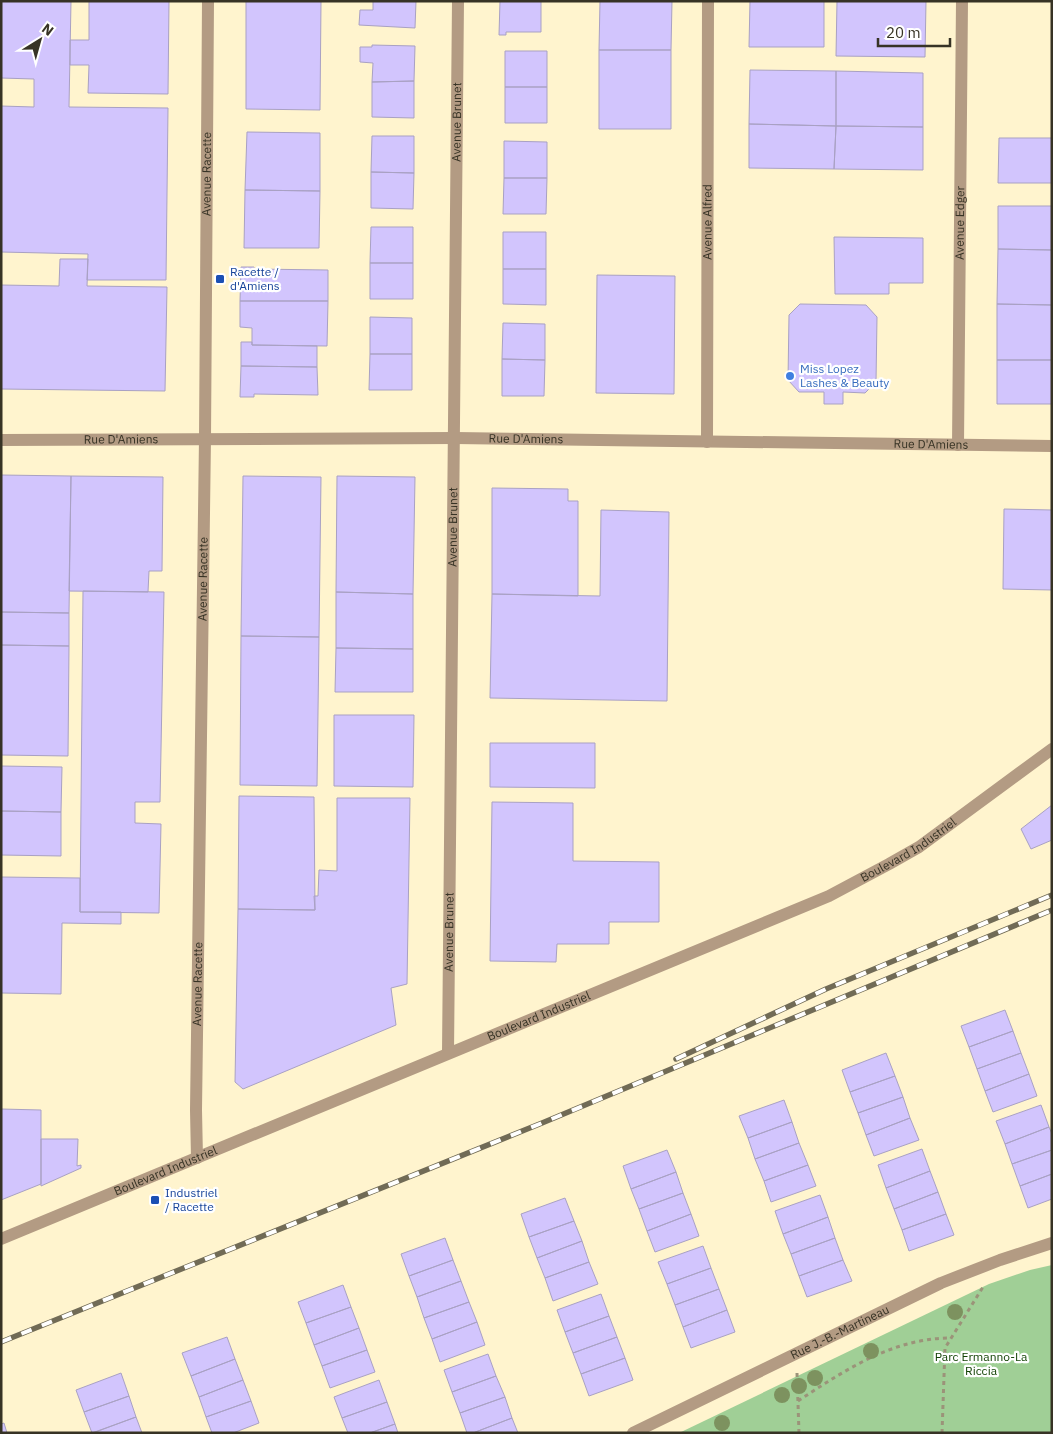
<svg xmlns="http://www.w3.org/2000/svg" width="1053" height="1434" viewBox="0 0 1053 1434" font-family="'IBM Plex Sans',sans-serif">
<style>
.green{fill:#a0cf96}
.building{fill:#d2c5fd;stroke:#a9a1c3}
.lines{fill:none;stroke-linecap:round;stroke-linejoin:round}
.path{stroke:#9b9379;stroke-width:3;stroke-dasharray:4 4;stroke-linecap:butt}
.minor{stroke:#b39b83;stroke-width:12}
.rail-casing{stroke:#716b56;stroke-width:5.5}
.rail{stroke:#fff;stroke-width:4;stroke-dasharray:11;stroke-linecap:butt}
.tree{fill:#7d925f}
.transit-dot{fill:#1a4fb4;stroke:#fff;stroke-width:2}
.shop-dot{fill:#3f7fe0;stroke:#fff;stroke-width:2}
.labels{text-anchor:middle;stroke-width:4.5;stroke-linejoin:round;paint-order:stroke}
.street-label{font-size:12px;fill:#373325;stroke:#fff}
.transit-label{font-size:12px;fill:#164399;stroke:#fff;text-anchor:start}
.shop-label{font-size:12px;fill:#366cbe;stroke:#fff;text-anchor:start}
.park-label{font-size:12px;fill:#124204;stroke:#fff}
</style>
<rect width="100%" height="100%" fill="#fff4ce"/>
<path class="green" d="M1052,1265V1433H679L989,1284L1030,1270Z"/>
<path class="building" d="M1,1H71L69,107L168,108L166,280H87L88,254L1,252V106L34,107V79L1,78Z
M89,1H169L168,94L88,93L89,65H70V40H89Z
M246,1H321L320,110L246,109Z
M373,1H416L415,28L359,25L360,10H373Z
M500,1H541V32H506V35H499Z
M600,1H672L671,50H599Z
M750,1H824V47H749Z
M837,1H926L925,57L836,56Z
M372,45L415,46L414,81L372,82L373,63L360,62V47H372Z
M599,50H671V129H599Z
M505,51H547V87H505Z
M750,70L836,71V126L749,124Z
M836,71L923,73V127L836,126Z
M414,81V118L372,117V82Z
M505,87H547V123H505Z
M749,124L836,126L834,169L749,168Z
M836,126L923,127V170L834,169Z
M247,132L320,133V191L245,190Z
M372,136H414V173L371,172Z
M999,138H1052V183H998Z
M504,141L547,142V178H504Z
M371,172L414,173L413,209L371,208Z
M504,178H547L546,214H503Z
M245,190L320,191L319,248H244Z
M998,206H1052V250L998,249Z
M371,227H413V263H370Z
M503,232H546V269H503Z
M834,237L923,238V283H889V294H835Z
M998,249L1052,250V305L997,304Z
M60,259H88L87,286L167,287L165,391L1,389V285L59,286Z
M370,263H413V299H370Z
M241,267H254V269L328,270V301H240Z
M503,269H546V305L503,304Z
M597,275L675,276L674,394L596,393Z
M240,301H328L327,346L252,345V328L240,327Z
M800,304L866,305L877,317L876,382L865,393L843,392V404H824V392H799L788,380L789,315Z
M997,304L1052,305V360H997Z
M370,317L412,318V354H370Z
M503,323L545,324V360L502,359Z
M241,342H252V345L317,346V367L241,366Z
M370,354H412V390H369Z
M502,359L545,360L544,396H502Z
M997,360H1052V404H997Z
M241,366L317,367L318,395L254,394V397H240Z
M1,475L71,476L69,613L1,612Z
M71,476L163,477L162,571H149L148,592L69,591Z
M243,476L321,477L319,637L241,636Z
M337,476L415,477L413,594L336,592Z
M492,488L568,489V501H578V596L492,594Z
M1004,509L1052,510V590L1003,589Z
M601,510L669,512L667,701L490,698L492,594L600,596Z
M83,591L164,592L160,802H135V823L161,824L159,913L80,912Z
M336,592L413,594V649L336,648Z
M1,612L69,613V646L1,645Z
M241,636L319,637L317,786L240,785Z
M1,645L69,646L68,756L1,755Z
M336,648L413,649V692H335Z
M334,715H414L413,787L334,786Z
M490,743H595V788L490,787Z
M1,766L62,767L61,812L1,811Z
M239,796L314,797L315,910L238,909Z
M337,798H410L407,984L391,988L396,1025L243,1089L235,1082L238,909L315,910L314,896H318L319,870L337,871Z
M492,802L573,803V861L659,862V922H609V944H557L556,962L490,961Z
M1052,805V840L1031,849L1021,829Z
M1,811L61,812V856L1,855Z
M1,877L80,878V912H121V924L62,923L61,994L1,993Z
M1005,1010L1013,1031L969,1047L961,1026Z
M1013,1031L1021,1053L977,1069L969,1047Z
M886,1053L895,1076L850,1092L842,1070Z
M1021,1053L1029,1074L985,1091L977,1069Z
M1029,1074L1037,1096L993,1112L985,1091Z
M895,1076L903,1097L858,1113L850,1092Z
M903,1097L910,1118L866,1135L858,1113Z
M784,1100L792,1122L748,1138L739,1116Z
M1041,1105L1049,1127L1005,1144L996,1121Z
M1,1109L41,1110V1184L1,1200Z
M910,1118L919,1140L874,1156L866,1135Z
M792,1122L799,1143L755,1159L748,1138Z
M1049,1127L1052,1134V1150L1012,1164L1005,1144Z
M41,1139H78L77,1166L81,1165V1168L41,1186Z
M799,1143L808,1165L764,1181L755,1159Z
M922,1149L930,1171L886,1188L878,1165Z
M667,1150L676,1172L631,1189L623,1166Z
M1052,1150V1174L1020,1186L1012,1164Z
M808,1165L816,1186L771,1202L764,1181Z
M930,1171L938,1192L894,1209L886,1188Z
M676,1172L683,1193L639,1209L631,1189Z
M1052,1174V1199L1028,1208L1020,1186Z
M938,1192L946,1214L902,1230L894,1209Z
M683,1193L691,1214L647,1231L639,1209Z
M820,1195L828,1217L783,1234L775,1211Z
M565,1198L574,1221L529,1237L521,1214Z
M691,1214L699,1236L655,1252L647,1231Z
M946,1214L954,1235L909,1251L902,1230Z
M828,1217L835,1238L791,1254L783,1234Z
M574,1221L582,1241L537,1258L529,1237Z
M445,1238L453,1260L409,1276L401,1254Z
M835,1238L843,1260L799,1276L791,1254Z
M582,1241L589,1262L545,1278L537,1258Z
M703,1246L711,1268L667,1284L658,1262Z
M453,1260L461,1281L417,1297L409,1276Z
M843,1260L852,1281L807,1297L799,1276Z
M589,1262L598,1284L553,1301L545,1278Z
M711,1268L719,1289L675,1305L667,1284Z
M461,1281L469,1302L424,1318L417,1297Z
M343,1285L351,1307L306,1323L298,1302Z
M719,1289L727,1310L683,1327L675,1305Z
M601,1294L609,1316L565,1332L557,1310Z
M469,1302L477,1322L432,1339L424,1318Z
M351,1307L359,1328L314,1345L306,1323Z
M727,1310L735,1332L691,1348L683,1327Z
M609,1316L617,1337L573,1353L565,1332Z
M477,1322L485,1345L440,1362L432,1339Z
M359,1328L367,1350L322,1366L314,1345Z
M227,1337L235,1359L191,1376L182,1353Z
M617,1337L625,1358L581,1374L573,1353Z
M367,1350L375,1372L330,1388L322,1366Z
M488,1354L496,1376L452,1392L444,1370Z
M625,1358L633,1380L589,1396L581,1374Z
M235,1359L243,1380L199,1397L191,1376Z
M121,1373L129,1396L84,1412L76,1390Z
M496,1376L505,1397L460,1413L452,1392Z
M243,1380L251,1401L206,1417L199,1397Z
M379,1380L387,1402L342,1418L334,1397Z
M129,1396L136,1417L92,1433L84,1412Z
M505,1397L512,1418L473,1433H467L460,1413Z
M251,1401L259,1423L233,1433H212L206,1417Z
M387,1402L395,1424L370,1433H348L342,1418Z
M136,1417L142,1433H93Z
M512,1418L518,1433H473Z
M4,1423L7,1433H1V1424Z
M395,1424L398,1433H370Z"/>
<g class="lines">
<path class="path" d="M797,1373L799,1433
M798,1401C845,1370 893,1338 951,1338
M942,1433L945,1348L983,1287"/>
<g class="minor">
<path id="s1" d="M1,440L455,438L1052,446"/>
<path id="s2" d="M707,442L708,1"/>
<path id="s3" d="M958,445L962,1"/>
<path id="s4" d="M448,1053L458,1"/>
<path id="s5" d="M197,1158L196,1110L205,438L208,1"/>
<path id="s6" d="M1,1239L829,896L889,864L919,847L1052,749"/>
<path id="s7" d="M633,1433L941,1283L1000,1260L1052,1243"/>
</g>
<defs>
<path id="rail" d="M676,1059L826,989L1052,895
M1,1342L542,1123L1052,910"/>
</defs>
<use href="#rail" class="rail-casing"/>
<use href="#rail" class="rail"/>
</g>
<g class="tree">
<circle cx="955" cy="1312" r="8"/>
<circle cx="871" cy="1351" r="8"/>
<circle cx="815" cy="1378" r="8"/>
<circle cx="799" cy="1386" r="8"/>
<circle cx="782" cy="1395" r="8"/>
<circle cx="722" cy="1423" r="8"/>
</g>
<g class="transit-dot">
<rect x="215" y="274" width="10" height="10" rx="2.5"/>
<rect x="150" y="1195" width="10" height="10" rx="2.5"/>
</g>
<circle class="shop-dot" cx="790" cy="376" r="5"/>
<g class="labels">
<g class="street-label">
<text dy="4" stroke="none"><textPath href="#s4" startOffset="931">Avenue Brunet</textPath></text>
<text dy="4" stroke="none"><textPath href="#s5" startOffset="984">Avenue Racette</textPath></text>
<text dy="4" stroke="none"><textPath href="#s2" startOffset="220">Avenue Alfred</textPath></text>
<text dy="4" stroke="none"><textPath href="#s3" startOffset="222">Avenue Edger</textPath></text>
<text dy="4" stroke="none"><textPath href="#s1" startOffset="120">Rue D'Amiens</textPath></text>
<text dy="4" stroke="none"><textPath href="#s1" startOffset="525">Rue D'Amiens</textPath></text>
<text dy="4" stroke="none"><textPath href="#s1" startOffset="930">Rue D'Amiens</textPath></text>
<text dy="4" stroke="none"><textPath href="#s4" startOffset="526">Avenue Brunet</textPath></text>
<text dy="4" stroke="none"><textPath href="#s5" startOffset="579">Avenue Racette</textPath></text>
<text dy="4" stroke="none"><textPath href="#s6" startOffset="988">Boulevard Industriel</textPath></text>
<text dy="4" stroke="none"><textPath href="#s4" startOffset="121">Avenue Brunet</textPath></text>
<text dy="4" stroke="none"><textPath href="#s5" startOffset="174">Avenue Racette</textPath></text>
<text dy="4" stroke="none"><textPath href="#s6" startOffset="582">Boulevard Industriel</textPath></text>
<text dy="4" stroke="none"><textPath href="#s6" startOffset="178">Boulevard Industriel</textPath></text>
<text dy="4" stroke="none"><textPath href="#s7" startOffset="230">Rue J.-B.-Martineau</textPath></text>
</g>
<g class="transit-label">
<text x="230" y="276">Racette /<tspan x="230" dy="14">d'Amiens</tspan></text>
<text x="165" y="1197">Industriel<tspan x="165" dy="14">/ Racette</tspan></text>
</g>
<g class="shop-label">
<text x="800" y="373">Miss Lopez<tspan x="800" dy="14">Lashes &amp; Beauty</tspan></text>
</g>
<g class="park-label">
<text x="981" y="1361">Parc Ermanno-La<tspan x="981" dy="14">Riccia</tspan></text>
</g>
</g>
<rect width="1053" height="1434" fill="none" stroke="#373325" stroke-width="5"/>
<g transform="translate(40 40) rotate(37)" stroke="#ffffff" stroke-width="4" paint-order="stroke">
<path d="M0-4L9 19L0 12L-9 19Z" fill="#373325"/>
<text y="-8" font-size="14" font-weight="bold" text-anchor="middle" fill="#373325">N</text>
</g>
<path d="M878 38v8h72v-8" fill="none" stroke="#373325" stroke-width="2.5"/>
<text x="886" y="38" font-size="15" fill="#373325" stroke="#ffffff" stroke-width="4" paint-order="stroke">20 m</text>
</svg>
